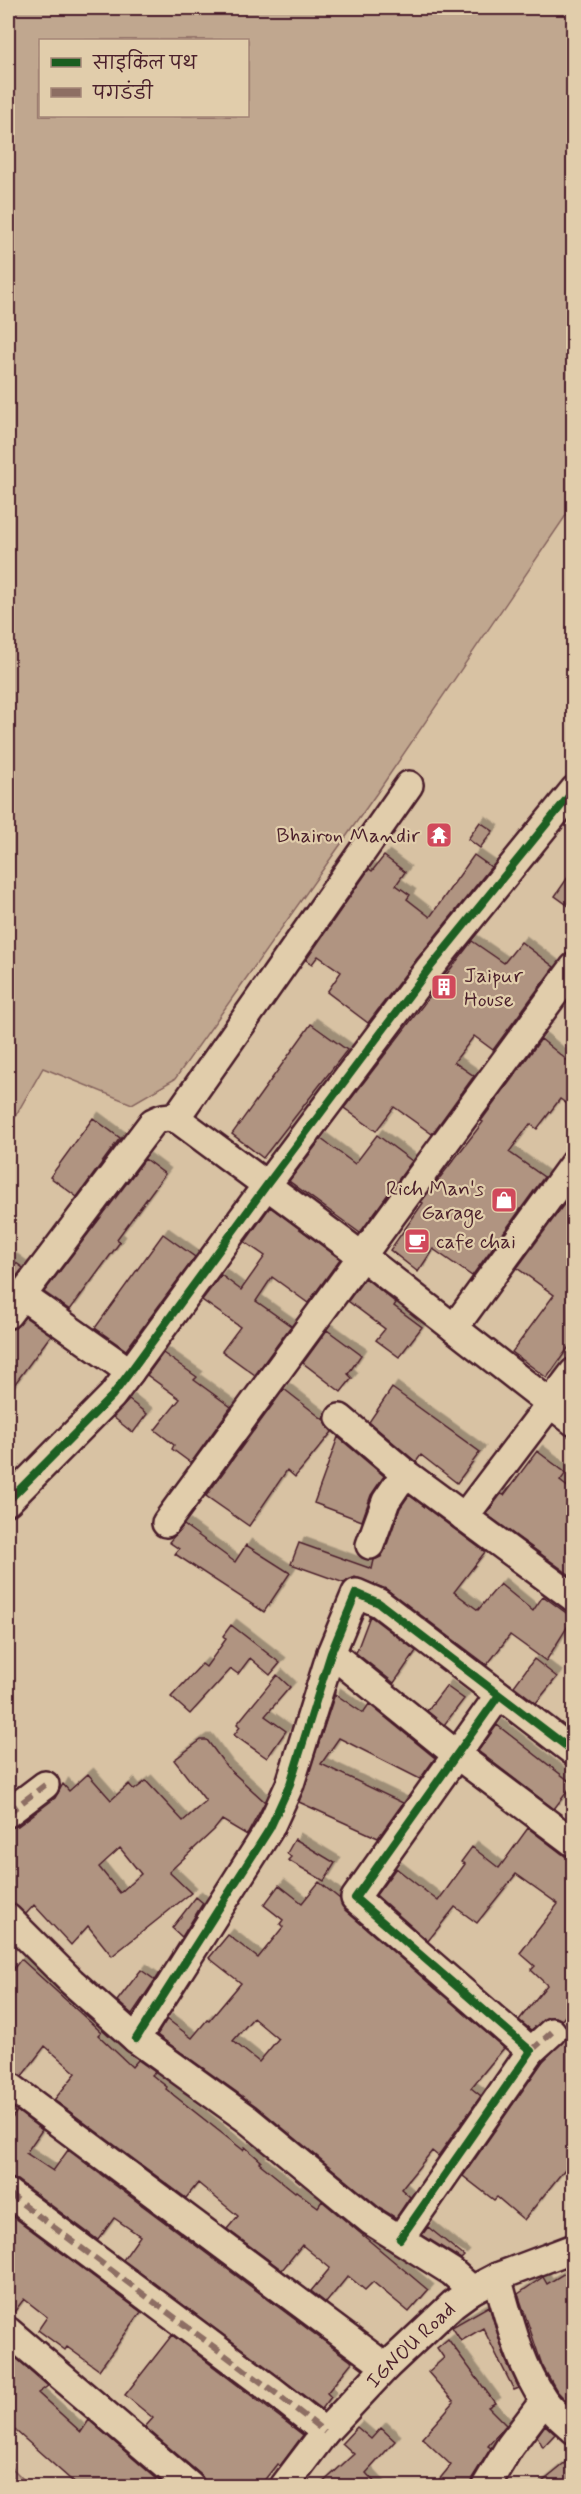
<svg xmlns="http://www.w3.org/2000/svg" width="581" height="2494" viewBox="0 0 581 2494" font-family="Mynerve,'Playpen Sans Deva',sans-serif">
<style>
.green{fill:#c0a78f;stroke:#85635d;stroke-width:1.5;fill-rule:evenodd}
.building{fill:#b09481;stroke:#4a1f2b;stroke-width:1.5;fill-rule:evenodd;filter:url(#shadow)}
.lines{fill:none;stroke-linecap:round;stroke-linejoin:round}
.minor-casing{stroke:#4a1f2b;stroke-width:32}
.minor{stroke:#e1cdab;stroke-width:27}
.quiet{stroke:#8d6e63;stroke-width:6;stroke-dasharray:12 6;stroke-linecap:butt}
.cycleway-casing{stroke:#e1cdab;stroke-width:11}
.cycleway{stroke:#1b5e20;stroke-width:8}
.labels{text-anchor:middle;stroke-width:4.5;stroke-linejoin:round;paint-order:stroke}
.poi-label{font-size:21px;fill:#4a1f2b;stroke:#e1cdab;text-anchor:end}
.street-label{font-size:21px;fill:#4a1f2b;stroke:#e1cdab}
</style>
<defs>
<filter id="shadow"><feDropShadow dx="5.5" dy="-5.5" stdDeviation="0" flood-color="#0004"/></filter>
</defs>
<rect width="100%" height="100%" fill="#d8c2a3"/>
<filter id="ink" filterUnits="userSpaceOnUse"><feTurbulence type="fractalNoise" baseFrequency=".0167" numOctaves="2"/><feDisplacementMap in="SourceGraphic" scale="12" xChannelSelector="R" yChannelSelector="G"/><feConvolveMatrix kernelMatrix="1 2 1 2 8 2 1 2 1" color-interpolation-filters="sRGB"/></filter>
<g filter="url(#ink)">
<path class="green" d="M8,8H573V505L379,790L175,1079L132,1104L43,1068L8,1129ZM40,40H248V116H40Z
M8,2464L30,2486H8Z"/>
<path class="building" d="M480,822L493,831L480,848L468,839Z
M474,855L491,867L416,960L368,1023L327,992L341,972L318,956L312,964L306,960L369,869L372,871L384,856L405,872L396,885L410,895L407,899L430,917Z
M573,870V909L555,896Z
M472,941L504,963L521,942L554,967L493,1050L474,1036L454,1062L474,1076L432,1134L394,1107L376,1131L344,1108Z
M311,1024L347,1050L263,1158L232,1134Z
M541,1039L573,1065V1108L560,1099L537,1129L530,1124L509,1152L544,1177L472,1276L433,1249L418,1272L390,1250L423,1203L421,1202L483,1122L481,1121Z
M93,1118L120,1138L77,1197L50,1177Z
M377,1135L412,1161L360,1233L289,1181L321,1139L355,1164Z
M145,1159L165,1174L117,1239L120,1242L70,1310L44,1292Z
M565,1203L573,1209V1341L547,1378L512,1352L554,1295L517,1268Z
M270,1207L340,1259L308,1303L272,1277L256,1301L291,1326L255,1375L222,1351L240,1327L202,1300L221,1275L241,1290L265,1256L245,1242Z
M163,1234L195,1257L126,1350L95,1328Z
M8,1257L23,1268L8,1287Z
M365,1278L396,1303L394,1306L422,1327L399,1357L376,1340L385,1329L348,1301Z
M25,1317L51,1335L8,1393V1330L15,1328Z
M327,1330L361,1355L348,1374L352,1378L341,1392L303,1363Z
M163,1353L197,1377L194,1380L231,1407L191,1463L172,1449L174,1445L155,1430L180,1399L147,1375Z
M392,1388L480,1452L457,1483L421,1455L416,1462L369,1422Z
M284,1389L325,1421L332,1432L295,1477L287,1470L249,1526L206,1496Z
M129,1400L147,1414L133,1433L113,1417Z
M338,1437L384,1476L371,1495L362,1521L314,1503Z
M537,1451L566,1473L560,1481L573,1491V1570L570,1575L486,1514L501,1494L504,1495Z
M409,1495L485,1552L454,1592L478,1610L500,1584L533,1611L543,1596L573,1618L546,1661L510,1635L487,1665L386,1589L355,1577L344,1583L291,1564L299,1543L372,1569L374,1560L381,1557L385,1550L400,1508Z
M184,1525L235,1562L246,1545L290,1573L264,1612L175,1554L179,1549L169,1542Z
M370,1616L416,1651L394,1683L356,1653Z
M231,1625L280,1663L270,1675L250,1658L238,1674L231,1669L190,1714L171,1697L202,1664L206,1667L226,1639L223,1636Z
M534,1659L557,1677L536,1703L514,1686Z
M277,1675L290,1687L265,1716L286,1731L267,1758L234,1735L240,1727L237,1724Z
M446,1686L464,1699L444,1725L427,1711Z
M335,1694L363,1713L369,1704L435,1758L420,1779L339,1738L321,1764L403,1803L378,1838L299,1802Z
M497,1725L573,1784L554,1809L478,1751Z
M201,1740H207L227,1767L265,1802L247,1835L222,1820L214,1830L169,1872L191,1893L112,1956L88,1926L71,1945L34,1905L26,1914L8,1900V1828L18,1826L55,1798L63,1784L69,1791L88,1774L111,1800L129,1784L134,1790L146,1781L183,1821L206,1801L174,1760ZM120,1848L141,1874L120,1893L99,1867Z
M528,1828L565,1856L573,1859V2006L562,2020L556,2017H548L531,2030L519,2020L547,1985L531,1970L535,1966L520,1953L558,1904L516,1874L477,1923L455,1907L428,1941L376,1895L396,1868L438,1901L465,1864L461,1862L472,1847L499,1868Z
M295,1839L335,1863L324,1881L288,1860L291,1857L287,1853Z
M319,1882L340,1899L345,1910L504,2048L471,2088L481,2096L438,2156L432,2151L401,2189L410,2197L396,2218L380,2208L256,2106L157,2035L167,2019L192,2038L207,2020L209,2021L241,1983L209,1958L228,1935L258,1958L283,1927L280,1924L283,1920L264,1905L279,1885L302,1903ZM253,2018L278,2039L259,2062L233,2041Z
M196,1897L203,1903L182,1937L172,1928Z
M21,1959L101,2032L98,2035L132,2067L138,2060L155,2072L152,2075L167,2087L166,2089L243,2150L245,2147L261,2161L259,2163L295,2192L296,2191L318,2207L322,2201L428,2290L409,2312L373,2282L365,2290L348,2276L326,2303L311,2291L330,2268L302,2245L282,2270L227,2229L238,2216L198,2183L186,2198L54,2100L76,2073L45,2046L22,2076L8,2070V1976Z
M141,1970L155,1980L132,2014L117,2001Z
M567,2037L573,2042V2159L524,2220L497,2197L494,2200L463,2176L543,2061Z
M17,2111L42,2130L26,2153L53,2171L68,2150L352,2362L327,2393L331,2397L322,2409L123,2260L140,2236L114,2218L98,2240L17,2180L8,2178V2124Z
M11,2215L141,2312L99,2370L67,2347L65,2350L38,2330L47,2317L24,2299L11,2316H8V2220Z
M428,2227L464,2256L461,2259L422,2235Z
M573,2268V2408L557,2391L542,2365L518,2294L543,2277L547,2284Z
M489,2306L506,2361L519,2388L514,2390L483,2328L461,2341L452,2327Z
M172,2335L303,2435L280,2466L277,2464L259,2487H205L200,2474L145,2427L153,2418L125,2395Z
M448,2339L495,2403L488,2407L506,2425L488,2446L491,2448L472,2478L470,2487H433L451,2465L422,2438L454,2402L428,2372L444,2358L437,2348Z
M8,2351L48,2386L38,2393L81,2432L89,2420L166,2487H79L8,2424Z
M545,2425L555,2434L543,2447L537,2436Z
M357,2427L371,2439L381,2428L395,2441L366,2473L379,2487H318L354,2454L342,2443Z
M573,2457V2487H536Z"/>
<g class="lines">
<defs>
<g id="minor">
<path d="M175,1119L409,785"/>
<path d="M21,1295L130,1372"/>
<path d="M8,1314L153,1122C164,1116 169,1116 180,1121L362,1256L574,1422"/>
<path d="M454,1328L574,1163"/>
<path d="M340,1418L405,1473L574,1598"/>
<path d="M8,1501L112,1396L130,1372L266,1186L428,970L574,790"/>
<path d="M464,1517L574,1372"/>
<path d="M166,1523L574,967"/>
<path d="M370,1545L386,1501L405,1473"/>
<path d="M331,1653L457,1755L574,1843"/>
<path d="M8,1813L45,1785"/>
<path d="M8,1918L72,1982L136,2039L247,2119L371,2221L452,2272L472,2290"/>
<path d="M136,2039L270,1828L290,1784L331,1653L356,1593L379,1603L574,1752"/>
<path d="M531,2051L552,2032"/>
<path d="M8,2085L386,2367"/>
<path d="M8,2193L273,2391L325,2432"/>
<path d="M400,2239L531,2051L355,1898L499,1695"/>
<path d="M497,2277C509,2318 519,2364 544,2400C552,2411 564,2421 574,2430"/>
<path d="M8,2331L190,2486"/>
<path id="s1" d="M284,2486L325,2432L386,2367L453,2304L472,2290L497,2277L574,2248"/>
<path d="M486,2486L510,2446L544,2401"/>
</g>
</defs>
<use href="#minor" class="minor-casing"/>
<use href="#minor" class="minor"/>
<path class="quiet" d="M8,1813L45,1785
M531,2051L552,2032
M8,2193L273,2391L325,2432"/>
<defs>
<path id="cycleway" d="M8,1501L112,1396L130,1372L266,1186L428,970L574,790
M136,2039L270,1828L290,1784L331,1653L356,1593L379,1603L574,1752
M400,2239L531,2051L355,1898L499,1695"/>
</defs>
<use href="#cycleway" class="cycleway-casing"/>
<use href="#cycleway" class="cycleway"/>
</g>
</g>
<defs>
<symbol id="temple-square" viewBox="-11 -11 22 22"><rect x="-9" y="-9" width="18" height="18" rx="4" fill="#d1495b" stroke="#e1cdab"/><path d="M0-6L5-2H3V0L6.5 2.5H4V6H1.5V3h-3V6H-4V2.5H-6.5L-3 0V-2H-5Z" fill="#fff"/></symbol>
<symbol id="building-square" viewBox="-11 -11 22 22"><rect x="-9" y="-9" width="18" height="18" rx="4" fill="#d1495b" stroke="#e1cdab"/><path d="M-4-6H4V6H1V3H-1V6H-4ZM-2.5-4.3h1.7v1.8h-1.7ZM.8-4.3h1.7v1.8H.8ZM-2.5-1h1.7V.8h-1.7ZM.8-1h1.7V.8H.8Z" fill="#fff"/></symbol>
<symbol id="shop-square" viewBox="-11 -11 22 22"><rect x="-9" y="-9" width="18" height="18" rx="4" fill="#d1495b" stroke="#e1cdab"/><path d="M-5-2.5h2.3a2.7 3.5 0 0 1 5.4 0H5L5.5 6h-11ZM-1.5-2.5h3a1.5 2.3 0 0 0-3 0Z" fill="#fff"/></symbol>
<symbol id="cafe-square" viewBox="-11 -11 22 22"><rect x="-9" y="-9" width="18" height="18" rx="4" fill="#d1495b" stroke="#e1cdab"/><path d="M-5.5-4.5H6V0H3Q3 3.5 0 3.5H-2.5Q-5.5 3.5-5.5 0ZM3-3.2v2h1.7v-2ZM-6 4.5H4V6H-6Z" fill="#fff"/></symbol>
</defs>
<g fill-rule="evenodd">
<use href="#temple-square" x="424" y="820" width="30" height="30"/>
<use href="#building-square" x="429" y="972" width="30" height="30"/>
<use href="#shop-square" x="489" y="1185" width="30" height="30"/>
<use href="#cafe-square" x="402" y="1226" width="30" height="30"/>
</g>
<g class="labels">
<g class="poi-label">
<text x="420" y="842">Bhairon Mandir</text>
<text x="464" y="982" text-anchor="start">Jaipur<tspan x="464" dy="24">House</tspan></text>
<text x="484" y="1195">Rich Man's<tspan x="484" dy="24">Garage</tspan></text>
<text x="436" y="1248" text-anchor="start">cafe chai</text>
</g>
<g class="street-label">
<text dy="7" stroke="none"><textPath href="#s1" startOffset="190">IGNOU Road</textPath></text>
</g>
</g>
<rect width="581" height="2494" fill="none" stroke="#e1cdab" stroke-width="30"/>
<rect x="15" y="15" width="551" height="2464" fill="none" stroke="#4a1f2b" stroke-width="2" filter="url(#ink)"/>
<rect x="39" y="39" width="210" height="78" fill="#e1cdab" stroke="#a58778" stroke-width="1.5"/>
<rect x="51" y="58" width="30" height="9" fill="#1b5e20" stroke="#a58778" stroke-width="1.5"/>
<text x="93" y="69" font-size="18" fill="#4a1f2b">साइकिल पथ</text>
<rect x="51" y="88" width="30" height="9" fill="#8d6e63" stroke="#a58778" stroke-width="1.5"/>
<text x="93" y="99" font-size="18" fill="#4a1f2b">पगडंडी</text>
</svg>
